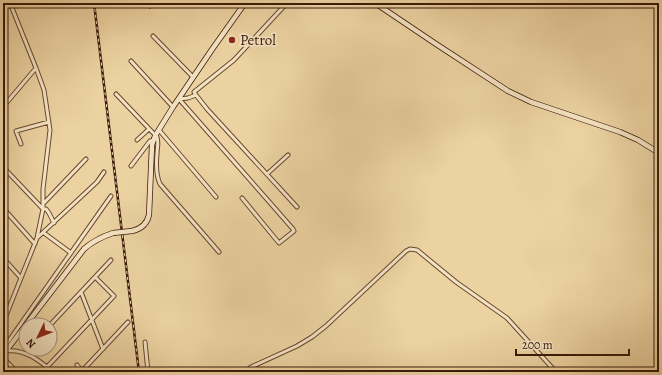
<svg xmlns="http://www.w3.org/2000/svg" width="662" height="375" viewBox="0 0 662 375" font-family="Alegreya,serif">
<style>
.lines{fill:none;stroke-linecap:round;stroke-linejoin:round}
.street-casing{stroke:#67482f;stroke-width:5}
.secondary-casing{stroke:#3b1a09;stroke-width:6}
.street{stroke:#f3e2c2;stroke-width:3}
.secondary{stroke:#f3e2c2;stroke-width:4.5}
.rail-casing{stroke:#3b1a09;stroke-width:2.5}
.rail{stroke:#f3e2c2;stroke-width:1;stroke-dasharray:3;stroke-linecap:butt}
.secondary-bridge-casing{stroke:#3b1a09;stroke-width:6;stroke-linecap:butt}
.secondary-bridge{stroke:#f3e2c2;stroke-width:4.5}
.poi-dot{fill:#8f2418;stroke:#f3e2c2;stroke-width:1.5}
.labels{text-anchor:middle;stroke-width:3.5;stroke-linejoin:round;paint-order:stroke}
.poi-label{font-size:15px;fill:#3b1a09;stroke:#f3e2c2;text-anchor:start}
</style>
<rect width="100%" height="100%" fill="#ecd2a1"/>
<filter id="stains"><feTurbulence type="fractalNoise" baseFrequency=".005" numOctaves="4"/><feColorMatrix values="0 0 0 0 .2 0 0 0 0 .09 0 0 0 0 .02 0 0 0 .5 -.17"/></filter>
<radialGradient id="worn" r=".72"><stop offset=".6" stop-color="#630" stop-opacity="0"/><stop offset="1" stop-color="#630" stop-opacity=".3"/></radialGradient>
<g class="lines">
<defs>
<path id="street" d="M10,3L36,68
M150,6L153,3
M153,36L193,77
M131,61L173,107
M116,94L157,137C159,143 157,148 157,154C156,164 156,175 160,184L219,252
M196,95L194,92L234,60L287,3
M179,99L293,229L294,231L279,243L242,198
M179,99L188,98L196,95L207,109L297,207
M3,107L36,68L44,90L50,130L43,189V209L37,238L3,323
M159,130L216,197
M137,140L149,129
M21,144L16,131L49,122
M131,166L150,141L154,140
M3,167L43,209H46L49,213L54,223
M267,174L288,155
M43,204L86,159
M3,208L35,244
M44,233L71,253
M37,238L97,182L104,172
M3,258L21,278
M81,292L103,349
M50,325L111,260
M145,342L148,372
M3,349L111,196
M6,351C25,349 39,360 53,372
M3,358L17,372
M77,365L82,371
M47,367L114,296L95,277
M82,371L128,322
M245,372L251,367L297,346L312,337L326,326L406,251L410,249L417,250L456,282L507,318L556,372"/>
<path id="secondary" d="M375,3L436,44L508,91L531,102L620,132L638,140L659,153
M132,231C141,229 147,224 149,215L152,145L155,136L173,107L213,48L245,3
M3,352L6,351L84,249C93,241 101,237 113,233"/>
</defs>
<use href="#street" class="street-casing"/>
<use href="#secondary" class="secondary-casing"/>
<use href="#street" class="street"/>
<use href="#secondary" class="secondary"/>
<defs>
<path id="rail" d="M94,3L139,372"/>
</defs>
<use href="#rail" class="rail-casing"/>
<use href="#rail" class="rail"/>
<defs>
<path id="secondary-bridge" d="M113,233L132,231"/>
</defs>
<use href="#secondary-bridge" class="secondary-bridge-casing"/>
<use href="#secondary-bridge" class="secondary-bridge"/>
</g>
<circle class="poi-dot" cx="232" cy="40" r="4"/>
<g class="labels">
<g class="poi-label">
<text x="240" y="45">Petrol</text>
</g>
</g>
<rect width="662" height="375" fill="none" stroke="#ecd2a1" stroke-width="16"/>
<rect x="4" y="4" width="654" height="367" fill="none" stroke="#3b1a09" stroke-width="2"/>
<rect x="8" y="8" width="646" height="359" fill="none" stroke="#3b1a09"/>
<g transform="translate(38 337) rotate(227)"><circle r="19" fill="#f3e2c2" stroke="#a99278"/>
<path d="M0-3L7 15L0 10L-7 15Z" fill="#8f2418"/>
<text y="-6" font-size="11" font-weight="bold" text-anchor="middle" fill="#3b1a09">N</text>
</g>
<path d="M516 349v6h113v-6" fill="none" stroke="#3b1a09" stroke-width="2"/>
<text x="522" y="349" font-size="12" fill="#3b1a09" stroke="#f3e2c2" stroke-width="3" paint-order="stroke">200 m</text>
<rect width="100%" height="100%" filter="url(#stains)"/>
<rect width="100%" height="100%" fill="url(#worn)"/>
</svg>
